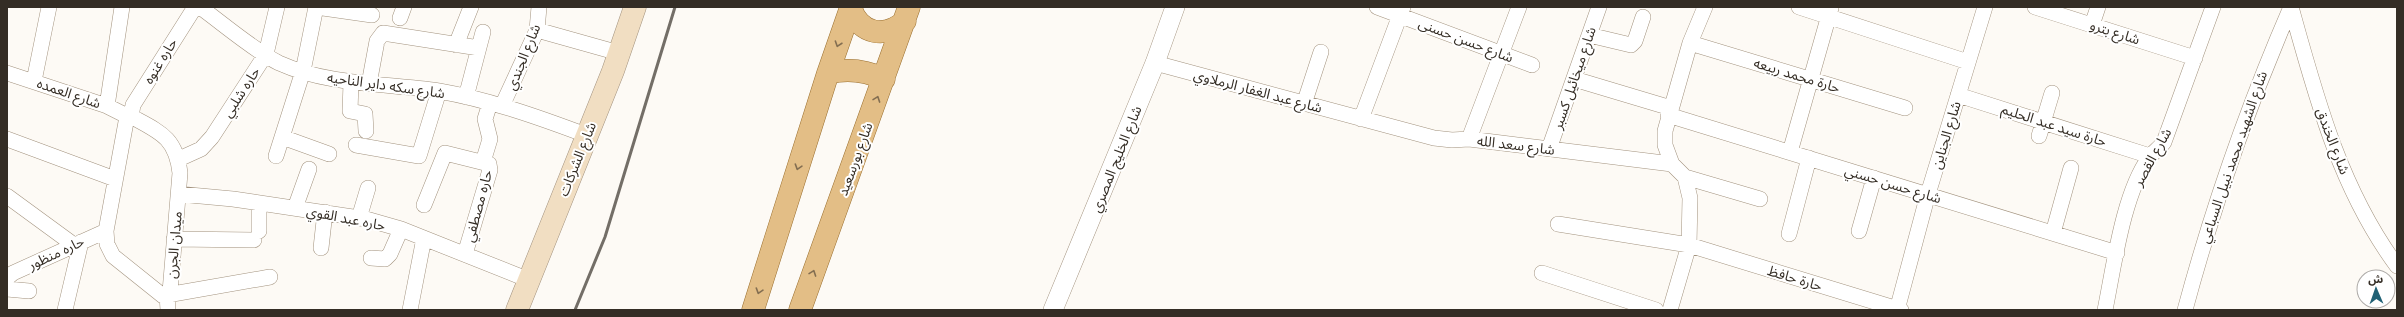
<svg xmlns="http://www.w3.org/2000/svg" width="2404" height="317" viewBox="0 0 2404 317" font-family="Raleway,'Noto Sans Arabic',sans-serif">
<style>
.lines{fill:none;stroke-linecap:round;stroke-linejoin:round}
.minor-casing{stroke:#a3937f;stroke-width:16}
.tertiary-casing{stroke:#a3937f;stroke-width:20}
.secondary-casing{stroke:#a3937f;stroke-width:23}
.primary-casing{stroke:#9a6f2f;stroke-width:23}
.minor{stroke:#fff;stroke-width:15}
.tertiary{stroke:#fff;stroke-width:19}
.secondary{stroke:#f1dec2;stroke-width:22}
.primary{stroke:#e3be86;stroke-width:22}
.rail{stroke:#736e67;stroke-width:3}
.oneway{stroke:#836e51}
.labels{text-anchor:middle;stroke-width:4;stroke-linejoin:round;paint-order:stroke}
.street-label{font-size:14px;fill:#342d25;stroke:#fff}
</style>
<rect width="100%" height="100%" fill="#fdfaf5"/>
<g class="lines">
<defs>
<path id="minor" d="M200,7C222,23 256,52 279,63C330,86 385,83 439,91C490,100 538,117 586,135
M316,7L372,15
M1377,7L1532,65
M1799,7L1968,62
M2035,7L2195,58
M2291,7C2316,97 2340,189 2397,266
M400,18L404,7
M2092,25L2098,7
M537,30L619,53
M1589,35L1631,45L1635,41L1643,17
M1690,43L1905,108
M456,45L471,7
M1155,63L1434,138L1452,140L1469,139L1672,164
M7,73L107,106L129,117
M1574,79L1671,108
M34,81L49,7
M351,83L350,111L365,114L366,131
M369,84L377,41L383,33L479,48
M1958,95L2150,156
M466,97L483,32
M1304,104L1321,52
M107,106L122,7
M502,106L537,30L539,7
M1668,115L2117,253
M129,117L134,118C162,133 176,139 180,173L170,292L163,296L113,256L107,244L106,231L126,122Z
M131,117L133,105L195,7
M1361,119L1403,7
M2039,136L2052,93
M282,137L329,154
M7,139L115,179
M1469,139L1519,7
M356,145L419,156L439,91
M1549,149L1599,7
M1790,152L1831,8
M276,156L303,71L316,7
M179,159L201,149L212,137L266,54L277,7
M483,162L490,139L485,119L490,103
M1685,177L1760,199
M179,194L233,199L366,219L401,229L529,280
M7,196L74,245
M259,203V231
M424,205L445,153L489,164L490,170L465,254
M295,208L309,169
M359,218L368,188
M1558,224L1689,245L1901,310
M1859,231L1874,178
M2053,233L2071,168
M1789,234L1809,158
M174,239L254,240
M321,248L325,212
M371,258L385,259L390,254L401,229
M1542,273L1656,310
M7,278L13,273L106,231
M7,289L29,291
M65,310L81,242
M168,310L167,295L270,277
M410,310L424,238
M1670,310L1689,245L1690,198L1685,177L1672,164L1665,145V131L1690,43L1705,7
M1897,310L1928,194L1985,7
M2105,310C2114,266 2123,194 2149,158C2153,152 2160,148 2164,142L2213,7
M2185,310C2213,206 2248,106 2291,7"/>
<path id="tertiary" d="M1053,310L1155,63L1175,7"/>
<path id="secondary" d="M517,310L613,71L635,7"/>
<path id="primary" d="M851,9C860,34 885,39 905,21
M828,73C848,68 865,70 884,79
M753,310L828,73L851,7
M800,310L909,7"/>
</defs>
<use href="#minor" class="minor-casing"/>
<use href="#tertiary" class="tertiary-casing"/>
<use href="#secondary" class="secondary-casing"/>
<use href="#primary" class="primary-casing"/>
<use href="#minor" class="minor"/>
<use href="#tertiary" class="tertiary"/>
<use href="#secondary" class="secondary"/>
<use href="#primary" class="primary"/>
<path class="rail" d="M575,310L605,237L675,7"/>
</g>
<defs><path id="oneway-chevron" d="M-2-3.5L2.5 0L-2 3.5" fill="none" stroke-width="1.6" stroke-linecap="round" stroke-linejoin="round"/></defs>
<g class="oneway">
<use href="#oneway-chevron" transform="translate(838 44) rotate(109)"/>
<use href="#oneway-chevron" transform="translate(877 99) rotate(-70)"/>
<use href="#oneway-chevron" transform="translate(798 167) rotate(108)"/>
<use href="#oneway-chevron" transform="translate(813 273) rotate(-70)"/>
<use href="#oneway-chevron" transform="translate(759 291) rotate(108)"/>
</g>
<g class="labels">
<g class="street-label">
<text transform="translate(2115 32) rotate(18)" y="5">شارع بترو</text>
<text transform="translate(1466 40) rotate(21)" y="5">شارع حسن حسنى</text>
<text transform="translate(523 57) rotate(-68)" y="5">شارع الجندي</text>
<text transform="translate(160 61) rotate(-58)" y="5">حاره غنوه</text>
<text transform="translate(1797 75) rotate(17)" y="5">حارة محمد ربيعه</text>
<text transform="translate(1574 78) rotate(-71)" y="5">شارع ميخائيل كسبر</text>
<text transform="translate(386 85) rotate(8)" y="5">شارع سكه داير الناحيه</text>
<text transform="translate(1258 91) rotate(15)" y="5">شارع عبد الغفار الرملاوي</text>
<text transform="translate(241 92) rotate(-57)" y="5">حاره شلبي</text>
<text transform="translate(69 93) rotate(19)" y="5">شارع العمده</text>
<text transform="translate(2054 125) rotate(18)" y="5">حارة سيد عبد الحليم</text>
<text transform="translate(1946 135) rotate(-73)" y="5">شارع الجناين</text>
<text transform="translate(2333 141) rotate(69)" y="5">شارع الخندق</text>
<text transform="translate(1516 145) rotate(7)" y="5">شارع سعد الله</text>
<text transform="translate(2152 157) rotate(-61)" y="5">شارع القصر</text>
<text transform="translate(2233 157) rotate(-71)" y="5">شارع الشهيد محمد نبيل السباعي</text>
<text transform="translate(577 159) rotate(-68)" y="5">شارع الشركات</text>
<text transform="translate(855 159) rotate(-70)" y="5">شارع بورسعيد</text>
<text transform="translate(1116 159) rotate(-68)" y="5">شارع الخليج المصري</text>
<text transform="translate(1893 184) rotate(17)" y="5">شارع حسن حسني</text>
<text transform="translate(478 206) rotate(-75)" y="5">حاره مصطفي</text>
<text transform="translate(346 218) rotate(11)" y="5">حاره عبد القوي</text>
<text transform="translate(174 245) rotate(-85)" y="5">ميدان الجرن</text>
<text transform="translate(56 253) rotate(-25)" y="5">حاره منظور</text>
<text transform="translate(1795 278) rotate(17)" y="5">حارة حافظ</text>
</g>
</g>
<rect width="2404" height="317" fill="none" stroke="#342d25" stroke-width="16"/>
<g transform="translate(2376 289) rotate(358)"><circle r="19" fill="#ffffff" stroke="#aeaba8"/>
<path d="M0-3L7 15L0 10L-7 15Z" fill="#206175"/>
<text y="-6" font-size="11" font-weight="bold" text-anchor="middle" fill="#342d25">ش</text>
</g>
</svg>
